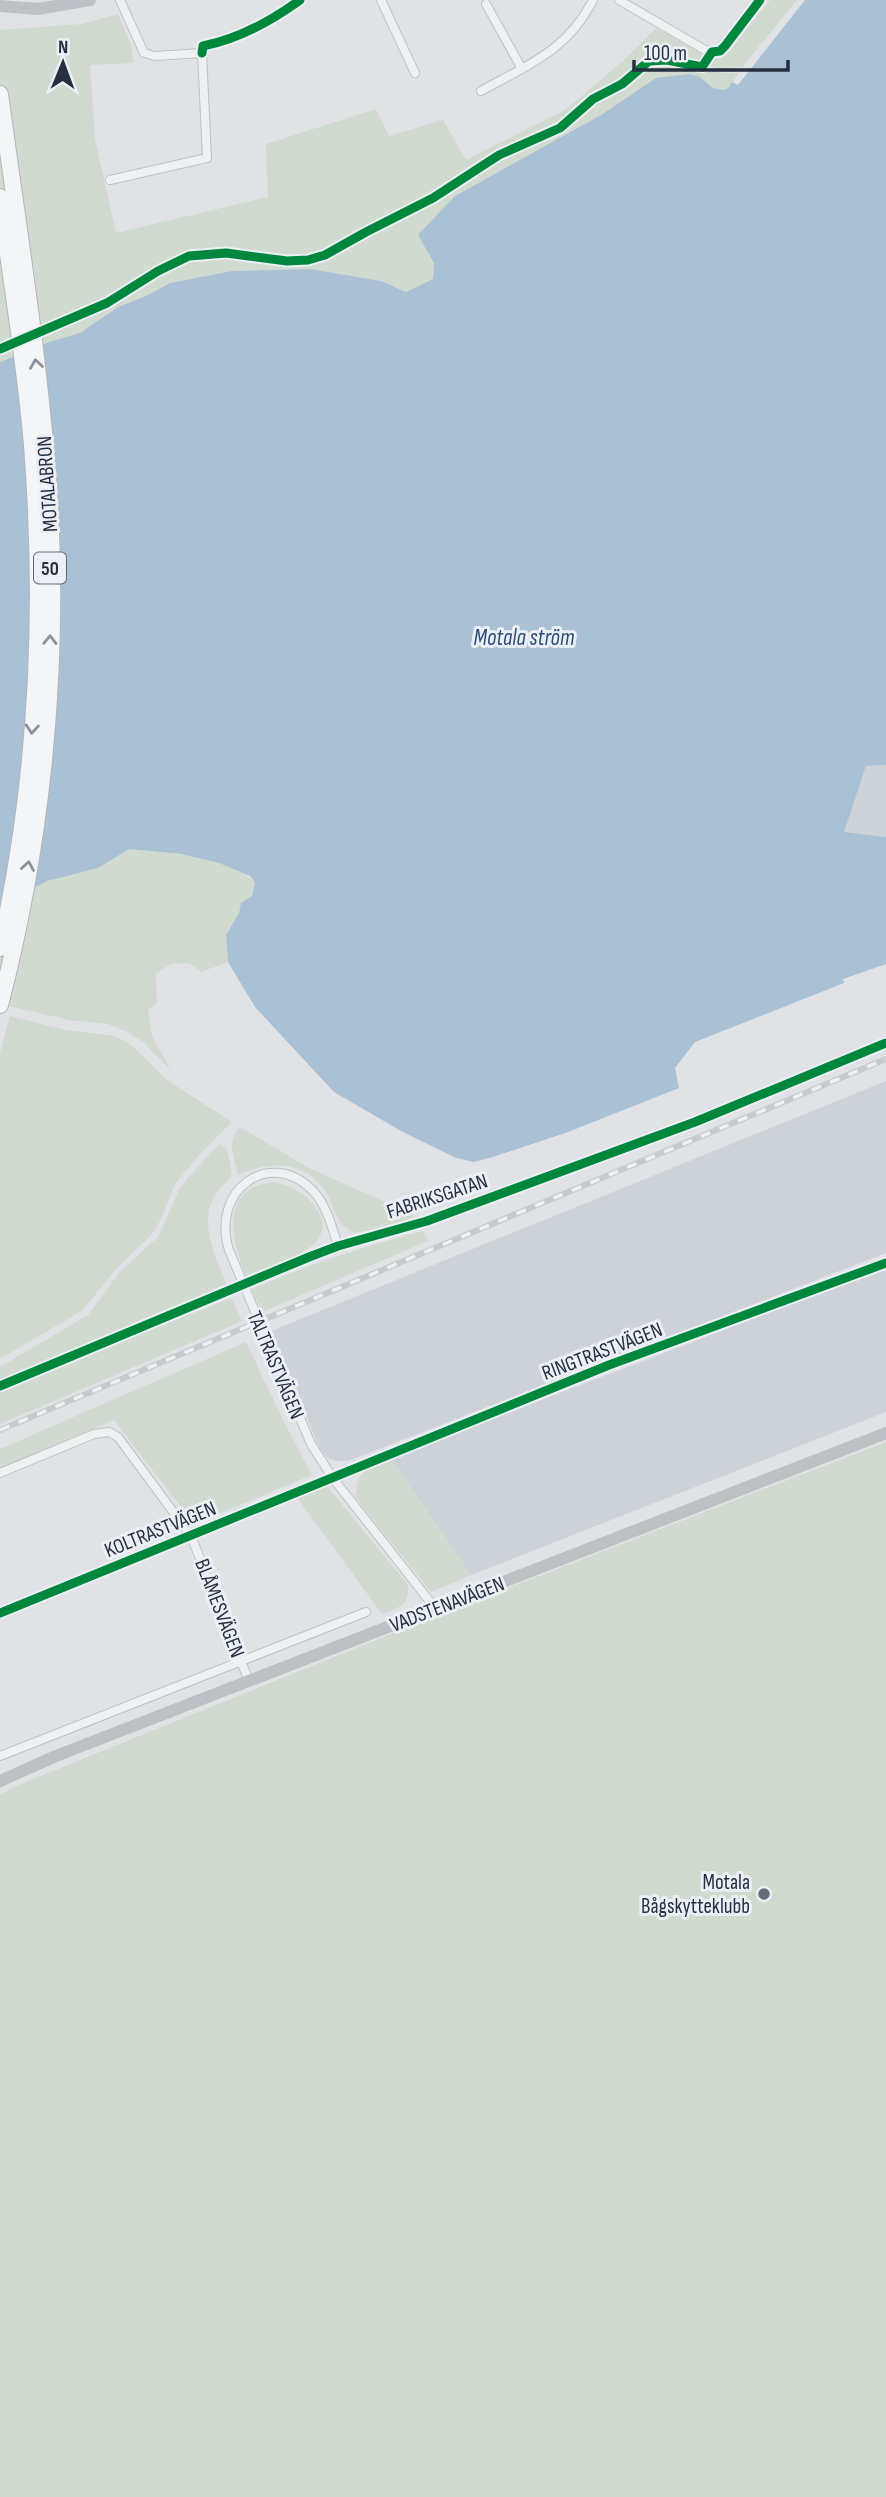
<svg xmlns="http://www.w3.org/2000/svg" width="886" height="2497" viewBox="0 0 886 2497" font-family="'Sofia Sans Condensed',sans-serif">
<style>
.built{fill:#cdd2d9}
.green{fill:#d0dacf}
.water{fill:#aac0d4}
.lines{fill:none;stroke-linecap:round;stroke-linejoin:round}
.street-casing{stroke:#bec0c3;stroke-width:10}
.highway-casing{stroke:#b2b5ba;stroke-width:18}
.street{stroke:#eff0f2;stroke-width:8}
.secondary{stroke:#bec0c6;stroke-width:12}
.highway{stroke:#f4f5f6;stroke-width:16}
.rail-casing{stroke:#c8cacd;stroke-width:6}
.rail{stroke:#ecf0f6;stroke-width:3.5;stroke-dasharray:10;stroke-linecap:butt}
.street-bridge-casing{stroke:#bec0c3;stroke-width:10;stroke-linecap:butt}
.street-bridge{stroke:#eff0f2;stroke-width:8}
.cycleway-casing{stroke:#ecf0f6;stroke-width:13}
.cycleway{stroke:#00873e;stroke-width:9}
.oneway{stroke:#8c929b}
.poi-dot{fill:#666e7a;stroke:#ecf0f6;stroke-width:2.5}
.labels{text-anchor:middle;stroke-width:6;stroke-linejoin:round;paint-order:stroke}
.shield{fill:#ecf0f6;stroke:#616977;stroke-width:2}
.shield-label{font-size:19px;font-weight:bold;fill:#252f40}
.street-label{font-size:21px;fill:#252f40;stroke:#ecf0f6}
.poi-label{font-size:21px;fill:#252f40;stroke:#ecf0f6;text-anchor:end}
.water-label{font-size:23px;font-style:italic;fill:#2b4f78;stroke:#ecf0f6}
</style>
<rect width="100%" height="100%" fill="#e0e2e5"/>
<path class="built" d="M886,765V837L843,833L866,766Z
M886,1081V1253L348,1461H335L326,1457L319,1447L271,1331Z
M886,1268V1412L471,1575L390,1458Z"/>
<path class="green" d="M770,0H797L743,66L722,69L708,66L711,59H720L728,52Z
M118,14L132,48L133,63L90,65L95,139L116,233L268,197L266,144L376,109L389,136L443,120L466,160L565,110L624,60L656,28L705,56L698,68L723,73H739L728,88L723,90L713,88L700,77L689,74L656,79L601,115L455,196L434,263L433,279L406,292L381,281L311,269L232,271L170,283L146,296L118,307L80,333L49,342L0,362V30L82,24Z
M128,849C163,852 230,856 255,882L252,896L241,903L239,913L226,935L228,962L201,972L189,963L171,964L156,973L157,1003L148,1010L152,1036L171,1070L143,1042L127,1032L108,1024L69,1020L0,1004V906L46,881L98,868Z
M10,1016L66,1030L115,1036L131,1045L167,1080L232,1122L199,1155L175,1184L160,1221L151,1235L116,1269L83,1310L0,1359V1053Z
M240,1127L309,1168L414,1215L415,1218L357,1233C338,1228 336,1212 328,1196C310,1161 270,1159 238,1175C234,1157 226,1141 240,1127Z
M220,1144L227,1149L232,1174C227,1183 219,1188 214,1196C199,1225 216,1257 226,1284L0,1380V1367L88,1315L119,1273L158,1237L179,1190L191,1174Z
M274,1182C292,1186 304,1192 315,1207C346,1248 272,1265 246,1276C231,1241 219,1186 274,1182Z
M423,1231L428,1241L262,1312L252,1289C308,1265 364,1246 423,1231Z
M232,1298L242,1321L0,1424V1392L74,1359Z
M246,1342L282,1418L312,1475L194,1524L114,1420L0,1468V1449Z
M886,1442V2497H0V1795L16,1786L438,1615Z
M390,1458L471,1575L431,1592L356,1498C355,1470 368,1469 390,1458Z
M326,1485L408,1585C409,1606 400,1607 382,1614L296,1496Z"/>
<path class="water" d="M805,0H886V765L866,766L844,832L886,837V964L843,979L844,983L695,1042L675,1068L679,1088L568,1132L493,1157L474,1162L456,1158L401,1131L334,1092L255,1007L228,962L226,935L239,913L241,903L252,896L255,882L250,876L219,863L181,854L129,849L98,868L47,881L0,906V362L49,342L80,333L118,307L146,296L170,283L232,271L311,269L381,281L406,292L433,279L434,263L418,235L455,196L601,115L656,78L689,74L700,77L713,88L723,90L728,88L732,82L738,85Z"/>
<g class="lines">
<defs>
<path id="street" d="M381,0L415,73
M619,0L705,50L716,52L725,46L760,0
M486,4L522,69
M481,91C528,65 568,50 593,0
M110,180L207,158L202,53L155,56L144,53L120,0
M338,1246C332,1227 327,1206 313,1191C271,1147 210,1189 229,1250L311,1444L332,1477L435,1608
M260,1277L338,1246L427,1221L695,1122L886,1043
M0,1386L219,1294
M0,1473L94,1434L109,1432L118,1437L191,1536L249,1681
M0,1613L609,1365L886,1263
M0,1756L366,1612"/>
<path id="highway" d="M0,94C18,227 40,360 49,494C60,664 43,841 0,1005
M0,197C11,280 25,362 32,445C45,612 37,784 0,948"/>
</defs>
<use href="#street" class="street-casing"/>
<use href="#highway" class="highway-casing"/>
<use href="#street" class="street"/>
<path class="secondary" d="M0,6L38,9L90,0
M0,1781L56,1756L886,1433"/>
<use href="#highway" class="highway"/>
<defs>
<path id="rail" d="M0,1430L886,1059"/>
</defs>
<use href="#rail" class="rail-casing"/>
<use href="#rail" class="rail"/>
<defs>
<path id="street-bridge" d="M219,1294L260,1277"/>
</defs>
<use href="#street-bridge" class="street-bridge-casing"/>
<use href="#street-bridge" class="street-bridge"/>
<defs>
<path id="cycleway" d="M202,53L203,46C239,39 271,21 300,0
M0,349L107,303L158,271L189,256L226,253L287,261L308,260L325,255L366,232L433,198L499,155L560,128L593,99L622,84L649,61L667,60L702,67L712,52L720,51L725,46L760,0
M0,1386L309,1257L338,1246L427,1221L695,1122L886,1043
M0,1613L609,1365L886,1263"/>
</defs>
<use href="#cycleway" class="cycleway-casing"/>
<use href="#cycleway" class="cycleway"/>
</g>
<defs><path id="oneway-chevron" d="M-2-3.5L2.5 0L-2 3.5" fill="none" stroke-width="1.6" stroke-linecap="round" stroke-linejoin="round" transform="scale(1.75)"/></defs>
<g class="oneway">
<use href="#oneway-chevron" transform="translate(36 364) rotate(-98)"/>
<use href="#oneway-chevron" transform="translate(50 640) rotate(-89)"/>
<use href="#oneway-chevron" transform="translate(32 729) rotate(95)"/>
<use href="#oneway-chevron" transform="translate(28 866) rotate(-81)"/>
</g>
<circle class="poi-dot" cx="764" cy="1894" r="7"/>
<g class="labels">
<rect class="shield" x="34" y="552.5" width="32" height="31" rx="5"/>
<g class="shield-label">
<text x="50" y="575">50</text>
</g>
<g class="street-label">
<text transform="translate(47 484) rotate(-94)" y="7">MOTALABRON</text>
<text transform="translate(437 1196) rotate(-18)" y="7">FABRIKSGATAN</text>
<text transform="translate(602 1351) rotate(-21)" y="7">RINGTRASTVÄGEN</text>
<text transform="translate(276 1365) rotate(67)" y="7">TALTRASTVÄGEN</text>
<text transform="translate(160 1529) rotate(-22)" y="7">KOLTRASTVÄGEN</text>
<text transform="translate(447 1604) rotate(-21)" y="7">VADSTENAVÄGEN</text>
<text transform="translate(220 1608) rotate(69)" y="7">BLÅMESVÄGEN</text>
</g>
<g class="poi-label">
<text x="750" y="1889">Motala<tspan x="750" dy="24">Bågskytteklubb</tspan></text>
</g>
<g class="water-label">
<text x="524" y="645">Motala ström</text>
</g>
</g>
<g transform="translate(63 63) rotate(1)" stroke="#ecf0f6" stroke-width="5" paint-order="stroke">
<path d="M0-5L12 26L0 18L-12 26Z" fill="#252f40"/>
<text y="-10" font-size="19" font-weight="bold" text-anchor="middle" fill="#252f40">N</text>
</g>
<path d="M634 60v10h154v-10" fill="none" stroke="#252f40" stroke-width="3.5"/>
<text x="644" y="60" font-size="21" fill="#252f40" stroke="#ecf0f6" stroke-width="5" paint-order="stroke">100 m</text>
</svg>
